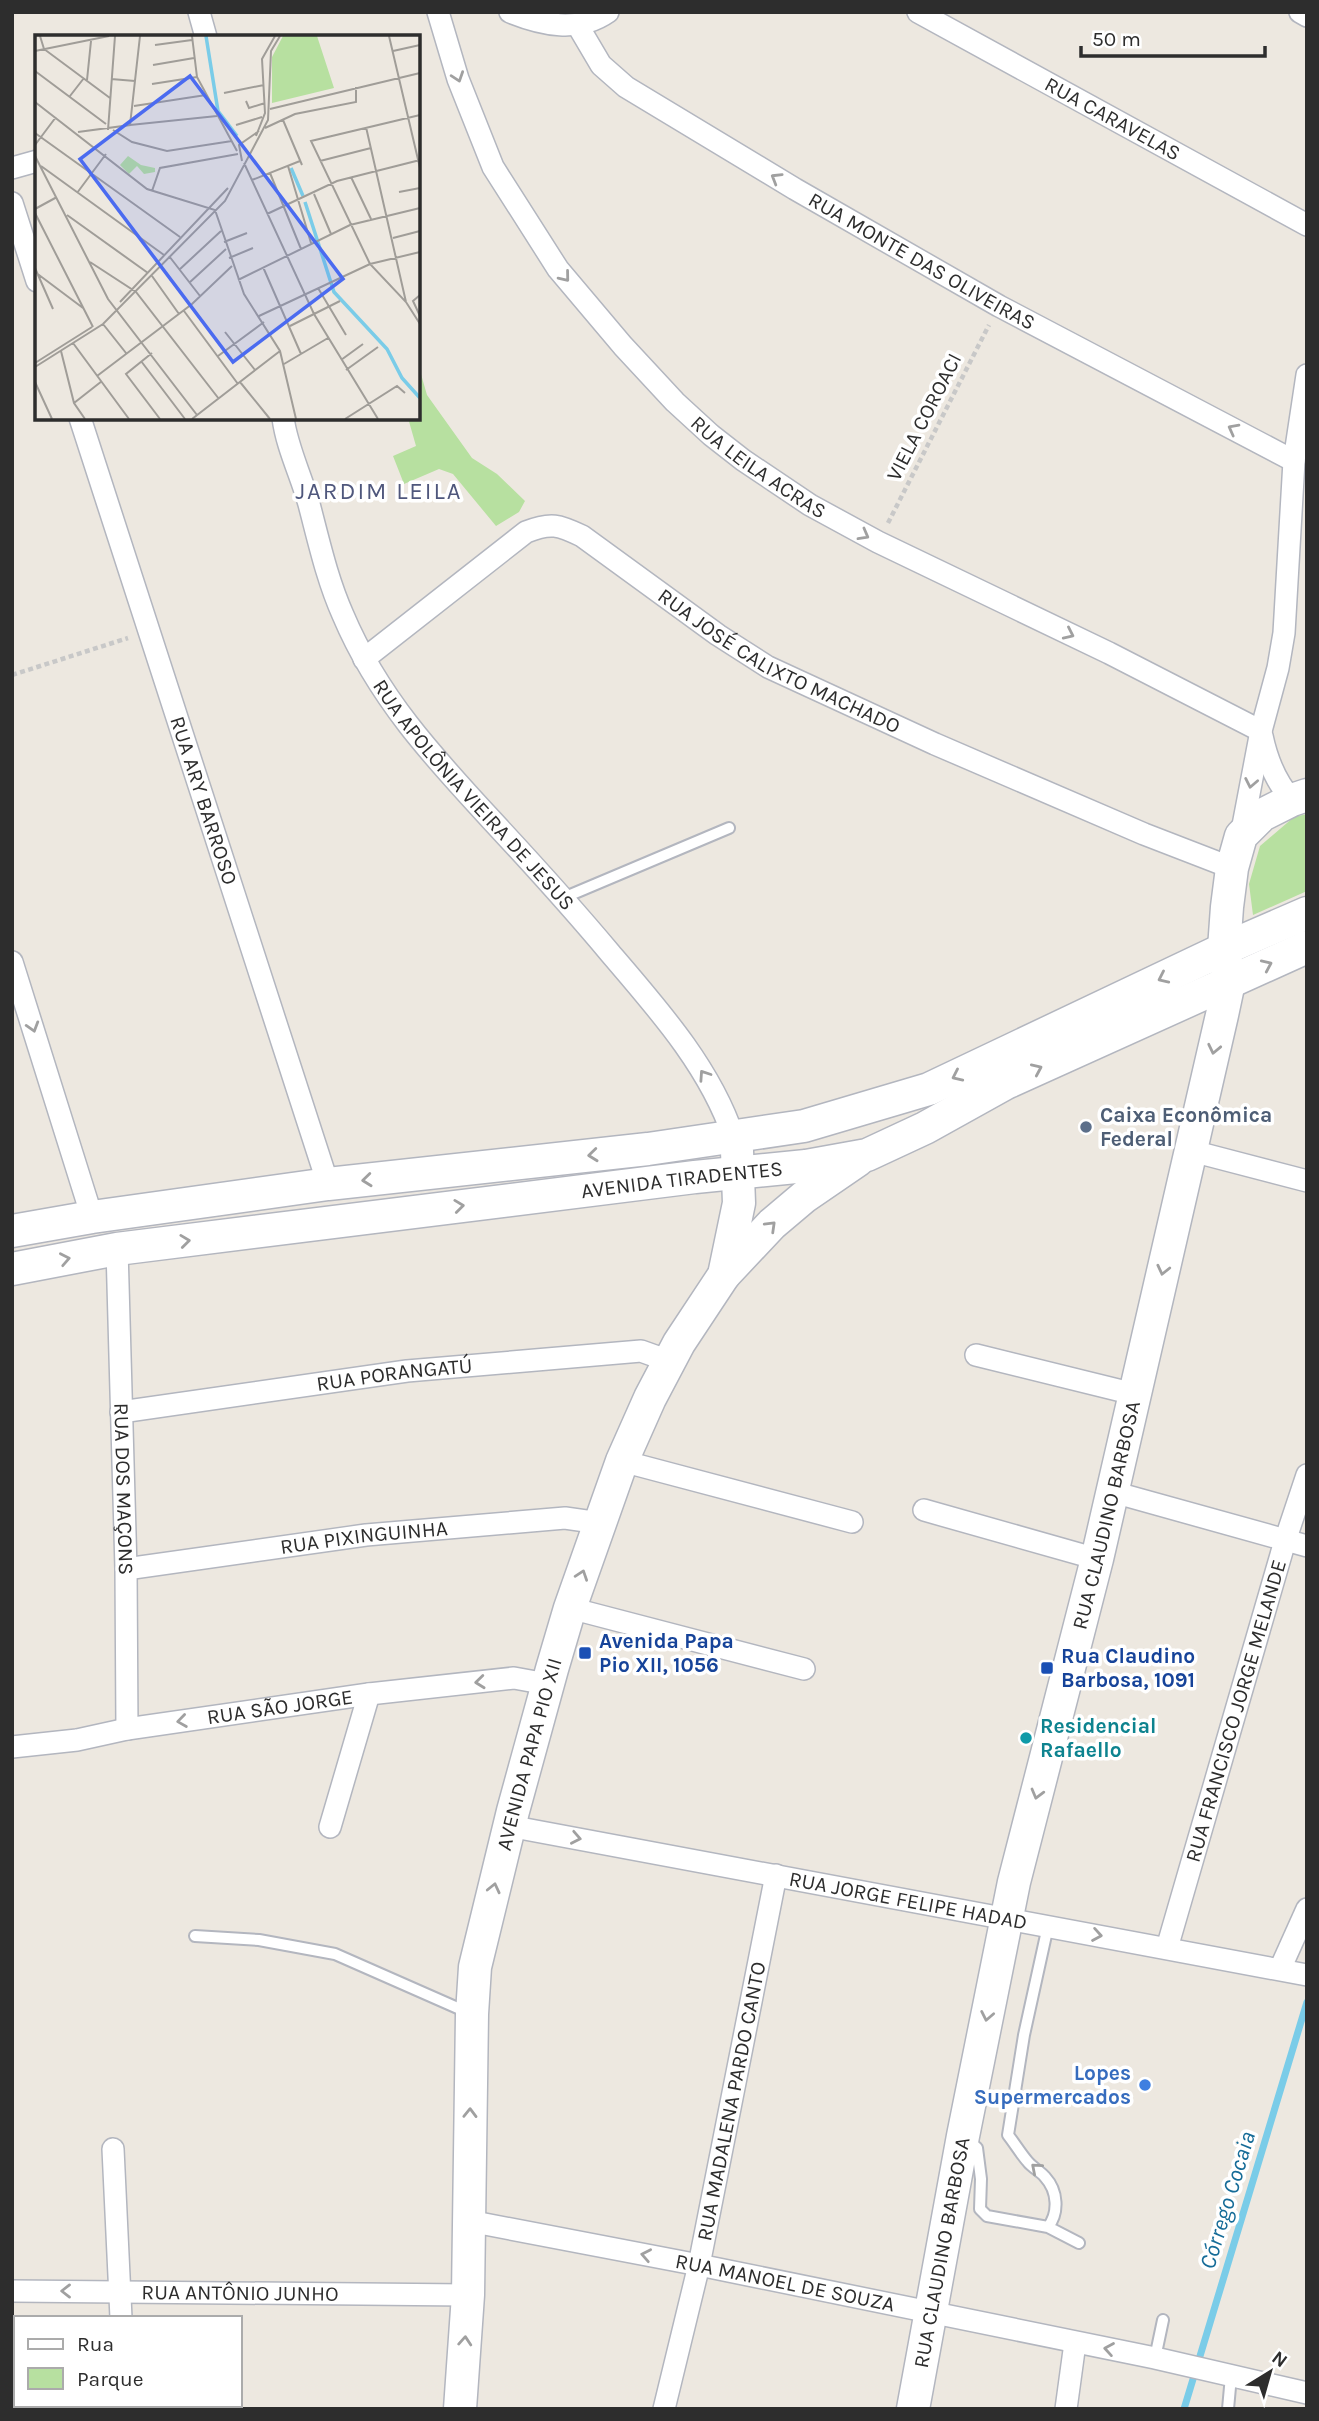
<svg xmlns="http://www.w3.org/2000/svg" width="1319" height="2421" viewBox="0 0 1319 2421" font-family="Karla,sans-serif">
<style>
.green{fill:#b7e0a0}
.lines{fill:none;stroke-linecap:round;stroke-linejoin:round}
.stream{stroke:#7acce8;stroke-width:7}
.lane-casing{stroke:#b3b6bf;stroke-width:14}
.street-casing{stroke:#b3b6bf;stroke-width:24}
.secondary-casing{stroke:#b3b6bf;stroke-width:35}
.path{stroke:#c8c8c8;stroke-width:4.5;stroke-dasharray:5 3.5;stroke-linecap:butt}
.lane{stroke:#fff;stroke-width:10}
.street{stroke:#fff;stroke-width:21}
.secondary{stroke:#fff;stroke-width:32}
.oneway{stroke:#a0a0a0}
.service-dot{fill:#5c6f8a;stroke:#fff;stroke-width:2.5}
.transit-dot{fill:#1a4fb4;stroke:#fff;stroke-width:2.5}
.culture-dot{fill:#0f9aa8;stroke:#fff;stroke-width:2.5}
.shop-dot{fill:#3f7fe0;stroke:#fff;stroke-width:2.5}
.labels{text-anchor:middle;stroke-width:7;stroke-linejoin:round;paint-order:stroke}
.street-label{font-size:21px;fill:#2d2d2d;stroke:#fff}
.service-label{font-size:21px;font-weight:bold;fill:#4e5e75;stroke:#fff;text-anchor:start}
.transit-label{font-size:21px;font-weight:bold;fill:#164399;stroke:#fff;text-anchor:start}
.culture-label{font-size:21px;font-weight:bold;fill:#0d838f;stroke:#fff;text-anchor:start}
.shop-label{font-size:21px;font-weight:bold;fill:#366cbe;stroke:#fff;text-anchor:end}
.water-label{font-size:23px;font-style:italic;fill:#166c98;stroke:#fff}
.quarter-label{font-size:24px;letter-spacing:2px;fill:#4f577c;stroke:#fff}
.inset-river{fill:none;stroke:#7acce8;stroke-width:3.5}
.inset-road{fill:none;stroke:#a09d98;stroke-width:2}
.view{fill:#4b6bf0;fill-opacity:0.15;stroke:#4b6bf0;stroke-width:3.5}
.inset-edge{fill:none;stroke:#2d2d2d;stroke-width:3.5}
</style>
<rect width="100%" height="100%" fill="#ede8e0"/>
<path class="green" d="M418,364L427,395L472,458L497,474L525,501L519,512L496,526L453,474L439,469L404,484L393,456L416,446L408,418H418Z
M1307,814V891L1253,915L1249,884L1260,846L1294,817Z"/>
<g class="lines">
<path class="stream" d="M1184,2409L1307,2002"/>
<defs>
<path id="lane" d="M563,898L729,828
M195,1936L259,1940L335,1954L469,2013
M968,2140L977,2148L981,2179L980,2209L987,2216L1048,2227L1079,2243
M1048,2227C1059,2213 1058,2191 1045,2177C1040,2171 1033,2168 1028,2162C1021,2154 1015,2144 1008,2135L1024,2035L1048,1926
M1155,2358L1163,2320
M1228,2409L1231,2376"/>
<g id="street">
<path d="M199,12L206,37"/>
<path id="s1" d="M438,12L458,79L493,167L558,269L623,346L675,402L711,435L743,460L810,505L878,542L1109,653L1261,731"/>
<path d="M510,12C542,25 578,33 608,12"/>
<path id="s2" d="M918,12L1307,225"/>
<path d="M1300,12L1307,16"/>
<path id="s3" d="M578,26L601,65L626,87L795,189L999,306L1294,461"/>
<path d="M12,168L37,161"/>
<path d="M12,203L37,281"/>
<path id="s4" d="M80,418L328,1184"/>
<path id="s5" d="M283,418C287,448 301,475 309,504C319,542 327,579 343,615C379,700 436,760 498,827C536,868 574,910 610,953C657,1008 710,1067 733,1136"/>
<path id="s6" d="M364,659L526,532C551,522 559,525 582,536L718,635L768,667L935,744L1144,834L1232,868"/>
<path d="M1262,736C1267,760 1275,781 1292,800"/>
<path d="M1241,836L1261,731L1278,668L1284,633L1294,461L1307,375"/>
<path d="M12,962L92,1217"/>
<path d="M1192,1151L1307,1181"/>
<path id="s7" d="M117,1249L126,1569L127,1729"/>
<path d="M976,1355L1134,1394"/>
<path id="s8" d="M121,1412L407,1371L641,1351L669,1361"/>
<path d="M622,1461L852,1522"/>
<path d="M1113,1492L1307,1546"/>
<path d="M924,1510L1097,1559"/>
<path id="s9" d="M126,1569L366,1535L565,1518L600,1523"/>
<path d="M570,1608L804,1669"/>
<path id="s10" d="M12,1747L77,1740L127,1729L369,1694L514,1678L547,1684"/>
<path id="s11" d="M509,1826L1307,1975"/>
<path d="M330,1827L369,1694"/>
<path id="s12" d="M1167,1948L1285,1541L1307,1475"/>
<path d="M1280,1969L1307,1909"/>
<path d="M113,2149L121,2318"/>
<path id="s13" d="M469,2221L699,2265L1155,2358L1307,2393"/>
<path id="s14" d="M12,2291L468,2295"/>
<path d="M122,2405V2409"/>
<path id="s15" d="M664,2409L699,2265L776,1875"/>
<path d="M1066,2409L1075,2343"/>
</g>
<g id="secondary">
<path d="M12,1231L92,1217L328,1184L648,1149L804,1126L929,1089L1224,949L1307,913"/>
<path id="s16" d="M12,1269L117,1249L695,1177L806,1166L867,1155L925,1128L1006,1083L1307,947"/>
<path d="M724,1275L772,1224L804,1197L858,1160"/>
<path id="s17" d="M460,2409L468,2295L472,2014L475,1967L513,1811L552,1669L570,1608L622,1461L650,1398L679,1343L724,1275L739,1203L737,1151"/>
<path id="s18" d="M913,2409L963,2136L1014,1882L1097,1559L1222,1015L1229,982L1224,949L1227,907L1232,868L1241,836L1262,815L1292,800L1307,795"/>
</g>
</defs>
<use href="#lane" class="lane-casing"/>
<use href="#street" class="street-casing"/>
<use href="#secondary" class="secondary-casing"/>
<path class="path" d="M888,523L989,325
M12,675L128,638"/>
<use href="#lane" class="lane"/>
<use href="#street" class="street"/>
<use href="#secondary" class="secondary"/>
</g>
<defs><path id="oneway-chevron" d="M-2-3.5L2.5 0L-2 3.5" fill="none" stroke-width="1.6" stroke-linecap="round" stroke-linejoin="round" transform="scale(1.75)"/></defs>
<g class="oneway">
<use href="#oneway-chevron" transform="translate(458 77) rotate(71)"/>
<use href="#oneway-chevron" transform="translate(776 178) rotate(-149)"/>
<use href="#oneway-chevron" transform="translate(565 277) rotate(51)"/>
<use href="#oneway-chevron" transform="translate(1233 429) rotate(-152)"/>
<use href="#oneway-chevron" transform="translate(864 535) rotate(29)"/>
<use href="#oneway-chevron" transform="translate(1069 634) rotate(25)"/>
<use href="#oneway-chevron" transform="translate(1251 783) rotate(101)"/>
<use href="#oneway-chevron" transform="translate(1267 965) rotate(-24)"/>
<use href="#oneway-chevron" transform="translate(1163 978) rotate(155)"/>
<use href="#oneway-chevron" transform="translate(33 1027) rotate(73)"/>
<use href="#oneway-chevron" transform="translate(1214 1049) rotate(102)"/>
<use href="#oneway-chevron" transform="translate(1037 1069) rotate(-24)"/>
<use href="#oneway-chevron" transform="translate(704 1075) rotate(-124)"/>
<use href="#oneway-chevron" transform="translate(957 1076) rotate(155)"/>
<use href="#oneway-chevron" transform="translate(593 1155) rotate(174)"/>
<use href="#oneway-chevron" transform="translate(367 1180) rotate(174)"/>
<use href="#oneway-chevron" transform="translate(459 1206) rotate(-7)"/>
<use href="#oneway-chevron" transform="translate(771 1226) rotate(-44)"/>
<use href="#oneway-chevron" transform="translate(185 1241) rotate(-7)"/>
<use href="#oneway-chevron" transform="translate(65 1259) rotate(-11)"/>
<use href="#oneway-chevron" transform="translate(1163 1270) rotate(103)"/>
<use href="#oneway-chevron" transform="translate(582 1575) rotate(-71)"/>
<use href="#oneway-chevron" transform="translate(480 1682) rotate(174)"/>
<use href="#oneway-chevron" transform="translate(182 1721) rotate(172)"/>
<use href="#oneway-chevron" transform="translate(1037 1794) rotate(105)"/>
<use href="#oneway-chevron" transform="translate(576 1838) rotate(11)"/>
<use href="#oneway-chevron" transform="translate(494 1888) rotate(-77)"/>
<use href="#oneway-chevron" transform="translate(1097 1935) rotate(10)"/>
<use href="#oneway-chevron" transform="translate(987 2016) rotate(101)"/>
<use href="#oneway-chevron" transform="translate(470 2113) rotate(-89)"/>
<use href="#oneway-chevron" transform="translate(1036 2168) rotate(-139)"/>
<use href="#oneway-chevron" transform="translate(646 2255) rotate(-169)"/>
<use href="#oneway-chevron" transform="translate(66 2291) rotate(-180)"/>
<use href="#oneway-chevron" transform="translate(465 2341) rotate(-86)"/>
<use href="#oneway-chevron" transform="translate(1109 2349) rotate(-170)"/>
</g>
<circle class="service-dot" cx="1086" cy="1127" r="7"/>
<g class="transit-dot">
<rect x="578" y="1646" width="14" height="14" rx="3.5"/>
<rect x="1040" y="1661" width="14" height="14" rx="3.5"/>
</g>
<circle class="culture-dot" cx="1026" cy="1738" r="7"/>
<circle class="shop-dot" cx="1145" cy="2085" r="7"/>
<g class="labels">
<g class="street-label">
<text dy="7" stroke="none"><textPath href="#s2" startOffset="222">RUA CARAVELAS</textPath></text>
<text dy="7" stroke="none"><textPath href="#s3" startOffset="422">RUA MONTE DAS OLIVEIRAS</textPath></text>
<text transform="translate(924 417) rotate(-63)" y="7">VIELA COROACI</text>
<text dy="7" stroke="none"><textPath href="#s1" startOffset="569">RUA LEILA ACRAS</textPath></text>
<text dy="7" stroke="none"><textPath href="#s6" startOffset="499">RUA JOSÉ CALIXTO MACHADO</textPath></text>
<text dy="7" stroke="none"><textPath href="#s5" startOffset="430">RUA APOLÔNIA VIEIRA DE JESUS</textPath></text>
<text dy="7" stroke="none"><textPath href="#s4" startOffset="402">RUA ARY BARROSO</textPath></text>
<text dy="7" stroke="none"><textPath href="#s16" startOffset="676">AVENIDA TIRADENTES</textPath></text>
<text dy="7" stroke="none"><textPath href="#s8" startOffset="276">RUA PORANGATÚ</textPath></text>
<text dy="7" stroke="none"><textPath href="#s7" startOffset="240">RUA DOS MAÇONS</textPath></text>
<text dy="7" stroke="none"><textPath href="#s18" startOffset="915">RUA CLAUDINO BARBOSA</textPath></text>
<text dy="7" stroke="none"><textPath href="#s9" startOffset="240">RUA PIXINGUINHA</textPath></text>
<text dy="7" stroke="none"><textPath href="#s10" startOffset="271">RUA SÃO JORGE</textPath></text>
<text dy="7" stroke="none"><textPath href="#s12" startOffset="247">RUA FRANCISCO JORGE MELANDE</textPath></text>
<text dy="7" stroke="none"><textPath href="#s17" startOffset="662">AVENIDA PAPA PIO XII</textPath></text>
<text dy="7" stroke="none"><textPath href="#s11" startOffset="406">RUA JORGE FELIPE HADAD</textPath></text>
<text dy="7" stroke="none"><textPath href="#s15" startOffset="315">RUA MADALENA PARDO CANTO</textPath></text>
<text dy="7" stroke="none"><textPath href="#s18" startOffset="159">RUA CLAUDINO BARBOSA</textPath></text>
<text dy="7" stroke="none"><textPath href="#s13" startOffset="322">RUA MANOEL DE SOUZA</textPath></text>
<text dy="7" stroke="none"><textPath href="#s14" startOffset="228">RUA ANTÔNIO JUNHO</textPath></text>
</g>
<g class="service-label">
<text x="1100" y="1122">Caixa Econômica<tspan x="1100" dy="24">Federal</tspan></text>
</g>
<g class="transit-label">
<text x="599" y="1648">Avenida Papa<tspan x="599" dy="24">Pio XII, 1056</tspan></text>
<text x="1061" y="1663">Rua Claudino<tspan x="1061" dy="24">Barbosa, 1091</tspan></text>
</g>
<g class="culture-label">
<text x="1040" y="1733">Residencial<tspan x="1040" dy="24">Rafaello</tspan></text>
</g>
<g class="shop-label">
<text x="1131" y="2080">Lopes<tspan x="1131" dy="24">Supermercados</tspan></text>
</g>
<g class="water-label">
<text transform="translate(1227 2200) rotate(-73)" y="8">Córrego Cocaia</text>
</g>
<g class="quarter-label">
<text x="379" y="499">JARDIM LEILA</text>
</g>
</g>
<g transform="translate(35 35)">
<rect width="385" height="385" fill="#ede8e0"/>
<path d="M248,1H282L299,53L237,68V22ZM93,121L106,130L120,133V137L109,139L102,131L94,139L85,130Z" fill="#b7e0a0"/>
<path class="inset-river" d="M171,1L183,76L202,101M256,133L268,161M270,167L299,257L352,314L367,343L385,363"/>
<path class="inset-road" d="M5,1L9,14L75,63M157,1L162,42L202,116M354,1L385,133M120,10L157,5M0,16L74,1M358,16L385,10M118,30L159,23M0,36L71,89M76,44L100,46M52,45L56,6M117,49L162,42M189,58L229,50M35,61L49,43M211,66L214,73L230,68M0,67L112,154L180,175L209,259L245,316L261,384M99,71L171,60M235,74L385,38M385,80L276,106L335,229L371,267L385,289M248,85L267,130M95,90L182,81M201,90L227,82M331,92L371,267M230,93L260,79L321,67V52M73,95L80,1M78,95L97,107L132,116L197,106M43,97L95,90L105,1M0,98L145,202M221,101L230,78L227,24L240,1M0,110L21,82M0,121L73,264L162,380M207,126L204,110L224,96M285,126L336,113M209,128L279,279L343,384M6,131L129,220M253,131L276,208M235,138L266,214M316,142L336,184M217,145L265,126M117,156L125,133L203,119M364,157L385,153M42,158L71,119M279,159L296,199M0,174L22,162M0,178L58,292M232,179L302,146L385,125M32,180L113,238M358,203L385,196M189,207L212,198M134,221L165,261M194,223L218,213M55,227L101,257L184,364M228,232L266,319M0,233L18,274M144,235L186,196M0,237L48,273M117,241L144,279M203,245L315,190L385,173M154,248L191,214M283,253L311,300M385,260L378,266L385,281M85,267L193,153M149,276L203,349M224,281L335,229L385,217M68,289L91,318M255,291L305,266M190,297L220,335M38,308L94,384M26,316L39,368L50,384M117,318L91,339L125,384M183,321L229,287M306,325L328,309M106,326L150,384M0,328L57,292M249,329L293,303M0,332L68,289L190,166L233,85L236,16L245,1M311,335L343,312M62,341L157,269L197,231M0,347L17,384M205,347L235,384M39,368L67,346M157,384L245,316M310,384L362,351L370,358"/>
<path class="view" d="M155,41L308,244L198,327L45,124Z"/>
<rect width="385" height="385" class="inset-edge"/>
</g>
<rect width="1319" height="2421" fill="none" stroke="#2d2d2d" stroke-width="28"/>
<rect x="14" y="2316" width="228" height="91" fill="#ffffff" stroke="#ababab" stroke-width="2"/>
<rect x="28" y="2339" width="35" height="10" fill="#ffffff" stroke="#ababab" stroke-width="2"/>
<text x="77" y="2351" font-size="21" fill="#2d2d2d">Rua</text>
<rect x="28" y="2368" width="35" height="21" fill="#b7e0a0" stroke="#ababab" stroke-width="2"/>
<text x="77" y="2386" font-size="21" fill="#2d2d2d">Parque</text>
<g transform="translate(1270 2372) rotate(37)" stroke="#ffffff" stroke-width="5" paint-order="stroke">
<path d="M0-5L12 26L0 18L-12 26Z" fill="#2d2d2d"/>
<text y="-10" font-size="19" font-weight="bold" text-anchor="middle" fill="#2d2d2d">N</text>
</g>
<path d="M1081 46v10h184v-10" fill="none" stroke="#2d2d2d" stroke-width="3.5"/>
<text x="1092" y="46" font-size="21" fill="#2d2d2d" stroke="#ffffff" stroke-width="5" paint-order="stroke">50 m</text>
</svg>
